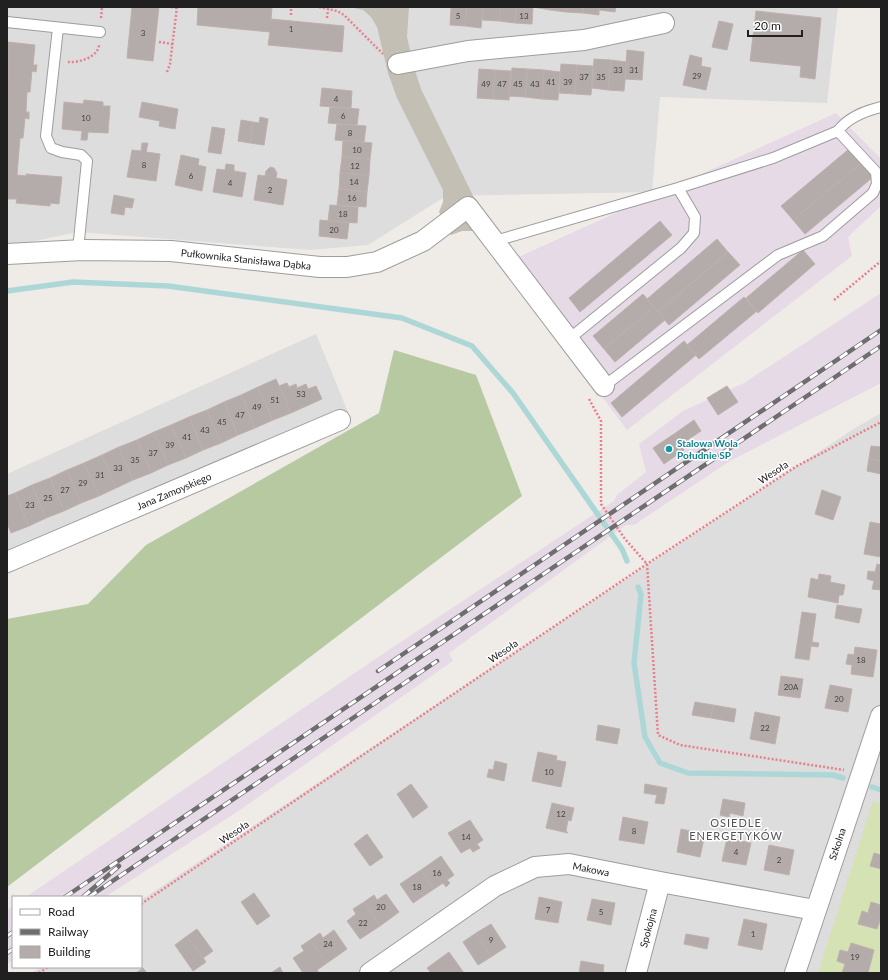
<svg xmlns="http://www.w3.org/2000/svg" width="888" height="980" viewBox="0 0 888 980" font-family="Lato,sans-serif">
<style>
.residential{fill:#dedddd}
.industrial{fill:#e7dae7}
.construction{fill:#c3bfb4}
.grass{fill:#d5e2b4}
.forest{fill:#b6c9a1}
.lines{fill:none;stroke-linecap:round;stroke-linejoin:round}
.stream{stroke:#add7d7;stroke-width:5.5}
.building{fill:#b4acaa;stroke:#bfb0ab}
.lane-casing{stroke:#9d9d9d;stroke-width:12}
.street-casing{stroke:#9d9d9d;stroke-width:22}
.path{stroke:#e87f8c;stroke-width:2.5;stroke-dasharray:2 2;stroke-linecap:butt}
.lane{stroke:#fff;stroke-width:10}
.street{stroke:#fff;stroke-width:20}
.rail-casing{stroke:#6e6e6e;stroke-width:4.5}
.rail{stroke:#fff;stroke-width:3;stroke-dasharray:9;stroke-linecap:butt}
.culture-dot{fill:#0f9aa8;stroke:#fff;stroke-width:1.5}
.labels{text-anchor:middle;stroke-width:3;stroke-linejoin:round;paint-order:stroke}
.number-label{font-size:8px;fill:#454342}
.street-label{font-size:10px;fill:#202020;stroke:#fff}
.culture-label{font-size:10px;font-weight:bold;fill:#0d838f;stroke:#fff;text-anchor:start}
.neighbourhood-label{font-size:11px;letter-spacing:1px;fill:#535353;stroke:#fff}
</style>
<rect width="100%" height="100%" fill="#efebe7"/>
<path class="residential" d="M7,7H838L827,103L660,97L652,192L446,196L368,245L310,250L77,232L7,247Z
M316,334L348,412L7,575V474Z
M881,413V973H31L40,967H141V900L852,430Z"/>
<path class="industrial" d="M836,113L881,159V206L848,237L852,256L627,430L503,264Z
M881,293V383L730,461L634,525H626L449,653L453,661L237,812L105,897H26L390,649L614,501L617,495L646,472L639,444L683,411L744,383Z
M13,906V960L7,964V910Z"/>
<path class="construction" d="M350,7H409L407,37L414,67L421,89L479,208L475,231H462L451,235L439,212L443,202V190L397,98L388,73L377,27L371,17L363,10Z"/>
<path class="grass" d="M873,801L881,805V973H818Z"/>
<path class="forest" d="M394,350L476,375L522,496L7,887V619L88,604L146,545L379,413Z"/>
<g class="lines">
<path class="stream" d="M7,291L73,282L168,286L402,318L472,346L513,393L622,549L627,561
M638,587L641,594L634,663L645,737L660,763L688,773L833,775L843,778
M872,787L881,790"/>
</g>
<path class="building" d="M132,7H159L153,61L127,58Z
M198,7H272L271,19L344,26L342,52L268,45L270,32L197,25Z
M451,7H467L465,26L450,25Z
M467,7H483L481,28L465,26Z
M483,7H500L499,21L482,20Z
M500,7H516L515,23L499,21Z
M516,7H533L532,24L515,23Z
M533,7H550V10Z
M550,7H567L566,12L550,10Z
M567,7H583V13L566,12Z
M583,7H599V15L583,13Z
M599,7H616L615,12L599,10Z
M756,11L821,18L815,79L800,77L801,66L750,61Z
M719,21L733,24L727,50L712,47Z
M8,42L35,45L33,65H37L36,72L32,71L30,92H27L26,112H29V119L25,118L23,138H20L17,175L26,176V174L62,177L59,204L50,203V206L16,203L17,199H7Z
M627,50L644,52L642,80L625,79Z
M690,55L702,58L701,66L711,68L706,90L683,85Z
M594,59L611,60L608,90L592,88Z
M611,60L627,62L624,91L608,90Z
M561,64L577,65L575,94L559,93Z
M577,65L593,66L591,95L575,94Z
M512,68L528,69L525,97L509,96Z
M479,69L495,70L493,99L477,98Z
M528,69L544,70L542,99L525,97Z
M495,70L511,71L509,100L493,99Z
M544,70L560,72L558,100L542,99Z
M322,88L352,91L351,108L320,106Z
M84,100L103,102V106H110L108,133L88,132L87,140H81L82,131L62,129L64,102L83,104Z
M142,102L178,109L175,129L159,126L160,121L139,117Z
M330,107L359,109L357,125L328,123Z
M260,117L268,119L264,145L250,143L253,122L259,123Z
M241,120L253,122L250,143L238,141Z
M337,124L366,126L364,142L335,140Z
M212,127L225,129L221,154L208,152Z
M343,140L372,143L370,159L342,157Z
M142,143H148L146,152L160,154L156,181L127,177L132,150L141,151Z
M849,149L861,163L793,220L781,206Z
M181,155L199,159L198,165L206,167L202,191L175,185Z
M342,157L370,159L369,175L340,173Z
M861,163L873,177L805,234L793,220Z
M226,164L234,165V171L246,173L242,197L213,192L217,169L225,170Z
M270,167L274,168L277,173L276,178L287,180L283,205L254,200L258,175L265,176L266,171Z
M340,173L369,175L367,192L339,189Z
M339,189L367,192L366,207L337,205Z
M114,195L134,199L132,208L125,207L124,215L111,213Z
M330,205L358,207L357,223L328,221Z
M320,220L349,223L347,239L319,236Z
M660,221L672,235L580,312L569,298Z
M717,239L728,252L658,312L647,299Z
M803,250L815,264L758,313L746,298Z
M728,252L740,265L669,325L658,312Z
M643,294L654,307L604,349L593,336Z
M744,297L757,311L699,359L687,345Z
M654,307L665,320L615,362L604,349Z
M684,341L696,355L622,417L611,403Z
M276,379L291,413L273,420L258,387Z
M287,383L289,387L296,384L297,388L306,384L308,389L316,386L322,399L291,413L279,386Z
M727,386L738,402L718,415L707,398Z
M258,387L273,420L255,428L241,395Z
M241,395L255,428L238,435L224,402Z
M224,402L238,435L221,443L207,410Z
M207,410L221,443L203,450L189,417Z
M189,417L203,450L186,458L171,425Z
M694,420L701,431L680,445L674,434Z
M171,425L186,458L168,465L154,432Z
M154,432L168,465L151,473L137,440Z
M674,434L684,450L664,464L653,448Z
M137,440L151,473L133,480L119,447Z
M871,446L881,447V461L869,458Z
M119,447L133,480L116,488L102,455Z
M102,455L116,488L99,496L84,463Z
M869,458L881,461V474L867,471Z
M84,463L99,496L81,503L67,470Z
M67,470L81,503L64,511L50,478Z
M50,478L64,511L46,518L32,485Z
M32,485L46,518L29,526L15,493Z
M822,490L841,497L833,520L815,514Z
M15,493L29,526L11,533L7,523V496Z
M870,522L881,524V557L864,554Z
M877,564L881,565V590L872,589L874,581L867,579L868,571L875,572Z
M819,574L831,576L830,582L845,585L843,595H839L838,603L808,597L811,578L818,580Z
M837,605L862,609L859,623L835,618Z
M802,612L816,614L812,642L819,643L818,647L811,646L809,660L795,658Z
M855,647L877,650L873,677L851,674L852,665L846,664L848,654L854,655Z
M781,676L803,679L800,698L778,695Z
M830,685L852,689L848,712L825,708Z
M695,702L713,705L711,718L692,715Z
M713,705L736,709L734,722L711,718Z
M755,712L780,717L775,744L750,739Z
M598,725L620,729L617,744L596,740Z
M538,752L557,756L556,760L566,762L561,787L532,781Z
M495,761L507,764L504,781L487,777L489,769L493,770Z
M411,784L428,807L413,818L397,794Z
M645,784L667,788L664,804L655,803L657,795L644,793Z
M723,799L745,803L743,816L730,813L729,817L720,815Z
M552,803L574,808L571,821L568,820L566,831L568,833L546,828Z
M623,817L648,822L644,844L619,840Z
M470,820L483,840L477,844L480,848L473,852L470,848L461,853L448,833Z
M681,829L705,834L700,857L677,852Z
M367,834L383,857L370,866L354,844Z
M727,838L751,843L746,865L722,861Z
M769,845L794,850L789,875L764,870Z
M874,853L881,855V869L870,866Z
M441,856L454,875L447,880L450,883L446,887L443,883L434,889L421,870Z
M421,870L434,889L413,903L400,884Z
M254,893L270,916L257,925L241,902Z
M386,894L399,912L380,926L364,902L374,895L377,900Z
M539,897L562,902L558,923L535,919Z
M592,899L615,903L611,925L587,920Z
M364,902L380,926L360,939L347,921L356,914L353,909Z
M871,902L881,905V918L877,929L858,924L862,911L868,913Z
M744,919L767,924L762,950L738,945Z
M491,924L506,947L491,957L476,933Z
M197,929L213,951L203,958L187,936Z
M334,930L347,949L327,963L310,940L320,933L323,938Z
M476,933L491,957L478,965L463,942Z
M686,934L709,938L707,949L684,944Z
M187,936L206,962L193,971L175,945Z
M310,940L327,963L317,970L319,973H303L293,958L304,951L301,946Z
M851,943L874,950L868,973H842L845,964L837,961L840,950L848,952Z
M449,952L464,973H431L427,968Z
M581,961L604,965L603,973H579Z
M280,967L283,973H271Z
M143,968L147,973H136Z"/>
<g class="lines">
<defs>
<path id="lane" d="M7,22L100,32
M58,28L46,136L51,148L62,152L81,155L87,161L78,250
M838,131C848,117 865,111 881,107
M495,241L678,188L773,158L838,131L876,172L877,184L873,193L823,236L778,255L604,386
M569,339L681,248L694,233L695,217L678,188"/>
<path id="street" d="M398,64L468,51L584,40L664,23
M7,254L83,250L171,251L320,267H347L377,262L423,241L468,207L604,386
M7,562L340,420
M370,973L495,886L535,867L569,864L660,882L815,910
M636,973L660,882
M795,973L881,716"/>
</defs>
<use href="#lane" class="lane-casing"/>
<use href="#street" class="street-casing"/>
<path class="path" d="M171,7L177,8
M319,7L337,11L344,15L383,54
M291,15V7
M101,18L102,7
M327,18L328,9
M159,42L173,44
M68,62C79,63 98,57 99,45
M167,72L170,64L177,7
M834,300L881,261
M589,399L601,421V504L625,539L647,564L658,735L680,745L844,770
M141,904L647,564L797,466L881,422
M39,973L48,967"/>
<use href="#lane" class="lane"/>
<use href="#street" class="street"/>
<defs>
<path id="rail" d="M378,671L881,330
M65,897L881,346
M83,897L119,866
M89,897L437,661
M7,936L13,932
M7,953L13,949"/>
</defs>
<use href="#rail" class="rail-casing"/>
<use href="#rail" class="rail"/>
</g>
<circle class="culture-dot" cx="669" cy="449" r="4"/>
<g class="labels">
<g class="number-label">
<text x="458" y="19">5</text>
<text x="524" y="19">13</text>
<text x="291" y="32">1</text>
<text x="143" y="36">3</text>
<text x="618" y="73">33</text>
<text x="634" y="73">31</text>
<text x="697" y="79">29</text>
<text x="584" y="80">37</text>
<text x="601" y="80">35</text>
<text x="551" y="85">41</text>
<text x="568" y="85">39</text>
<text x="486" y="87">49</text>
<text x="502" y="87">47</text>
<text x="518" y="87">45</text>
<text x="535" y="87">43</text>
<text x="336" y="102">4</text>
<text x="343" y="119">6</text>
<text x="86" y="121">10</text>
<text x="350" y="136">8</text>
<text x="357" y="153">10</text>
<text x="144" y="168">8</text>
<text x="355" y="169">12</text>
<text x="191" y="179">6</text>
<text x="354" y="185">14</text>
<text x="230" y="186">4</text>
<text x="270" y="193">2</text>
<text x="352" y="201">16</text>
<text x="343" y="217">18</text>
<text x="334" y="233">20</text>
<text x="301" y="397">53</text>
<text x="275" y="403">51</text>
<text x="257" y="410">49</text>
<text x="240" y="418">47</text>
<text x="222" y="425">45</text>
<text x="205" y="433">43</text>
<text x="187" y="440">41</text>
<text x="170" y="448">39</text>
<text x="153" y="456">37</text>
<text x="135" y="463">35</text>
<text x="118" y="471">33</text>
<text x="100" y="478">31</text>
<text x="83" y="486">29</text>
<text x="65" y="493">27</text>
<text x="48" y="501">25</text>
<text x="30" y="508">23</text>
<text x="861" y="663">18</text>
<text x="791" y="690">20A</text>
<text x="839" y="702">20</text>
<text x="765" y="731">22</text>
<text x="549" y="775">10</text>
<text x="561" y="817">12</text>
<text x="634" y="834">8</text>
<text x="466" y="840">14</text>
<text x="736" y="855">4</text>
<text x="779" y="863">2</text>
<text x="437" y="876">16</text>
<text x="417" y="890">18</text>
<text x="381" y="910">20</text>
<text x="548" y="913">7</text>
<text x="601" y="915">5</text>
<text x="363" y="926">22</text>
<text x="753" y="937">1</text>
<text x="491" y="943">9</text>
<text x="328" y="947">24</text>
<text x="855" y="960">19</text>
</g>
<g class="street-label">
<text transform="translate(246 259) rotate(6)" y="4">Pułkownika Stanisława Dąbka</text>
<text transform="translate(773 472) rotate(-33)" y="4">Wesoła</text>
<text transform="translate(174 491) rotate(-23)" y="4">Jana Zamoyskiego</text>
<text transform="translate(503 651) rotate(-34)" y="4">Wesoła</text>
<text transform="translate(234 832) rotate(-34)" y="4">Wesoła</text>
<text transform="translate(837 844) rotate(-71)" y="4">Szkolna</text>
<text transform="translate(591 869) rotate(11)" y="4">Makowa</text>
<text transform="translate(648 928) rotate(-75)" y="4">Spokojna</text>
</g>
<g class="culture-label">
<text x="677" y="447">Stalowa Wola<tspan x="677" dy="12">Południe SP</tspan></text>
</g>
<g class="neighbourhood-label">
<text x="736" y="827">OSIEDLE<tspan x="736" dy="13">ENERGETYKÓW</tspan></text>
</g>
</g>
<rect width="888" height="980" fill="none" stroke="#202020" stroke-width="16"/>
<rect x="12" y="896" width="130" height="72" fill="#ffffff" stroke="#a6a6a6"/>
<rect x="20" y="909" width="20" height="6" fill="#ffffff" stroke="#a6a6a6"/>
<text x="48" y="916" font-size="12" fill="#202020">Road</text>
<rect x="20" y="929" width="20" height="6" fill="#6e6e6e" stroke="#a6a6a6"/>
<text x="48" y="936" font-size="12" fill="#202020">Railway</text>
<rect x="20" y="946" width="20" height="12" fill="#b4acaa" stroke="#a6a6a6"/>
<text x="48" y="956" font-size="12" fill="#202020">Building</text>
<path d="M748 30v6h54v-6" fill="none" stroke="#202020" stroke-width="2"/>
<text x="754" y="30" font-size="12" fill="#202020" stroke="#ffffff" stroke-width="3" paint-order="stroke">20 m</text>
</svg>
